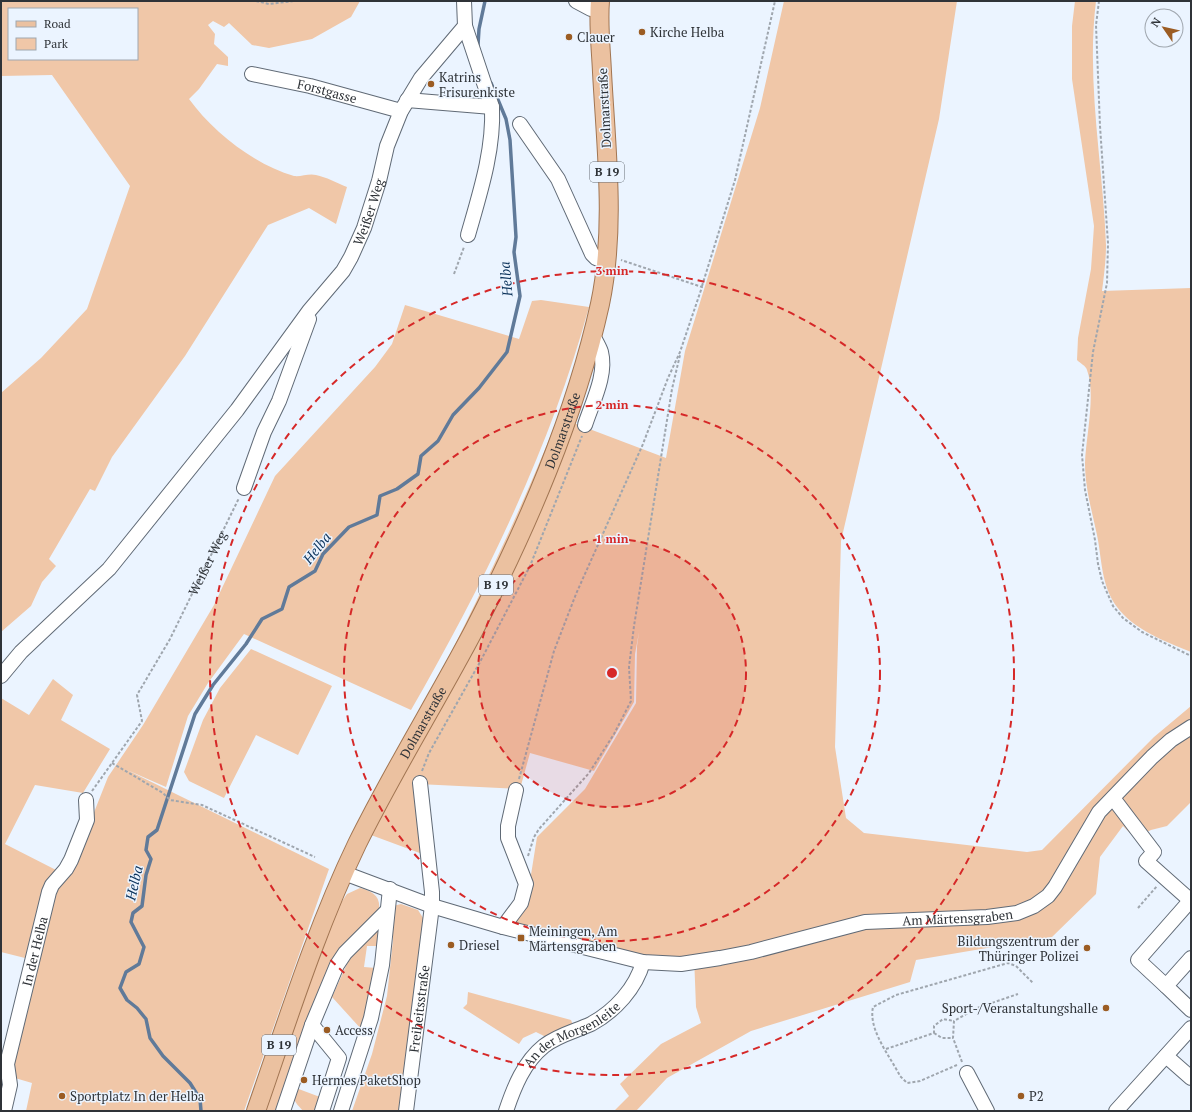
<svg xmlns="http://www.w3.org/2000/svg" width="1192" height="1112" viewBox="0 0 1192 1112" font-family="'PT Serif',serif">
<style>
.green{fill:#f0c7a8;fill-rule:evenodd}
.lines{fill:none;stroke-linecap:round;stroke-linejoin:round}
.stream{stroke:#607a99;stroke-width:3.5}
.minor-casing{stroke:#606a76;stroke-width:16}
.major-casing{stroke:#a17552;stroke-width:20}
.path{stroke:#9fa6ae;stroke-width:2;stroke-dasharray:3 2;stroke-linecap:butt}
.minor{stroke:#fff;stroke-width:14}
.major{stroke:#ebc1a0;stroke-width:18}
.ring{fill:none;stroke:#d62828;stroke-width:2;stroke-dasharray:7 5}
.poi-dot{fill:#9b5c23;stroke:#ebf4ff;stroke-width:1.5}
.labels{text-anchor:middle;stroke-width:3;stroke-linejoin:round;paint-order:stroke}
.shield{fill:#ebf4ff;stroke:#676d74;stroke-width:1}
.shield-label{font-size:12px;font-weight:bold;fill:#2f3338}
.poi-label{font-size:13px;fill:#2f3338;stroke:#ebf4ff;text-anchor:start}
.street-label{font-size:13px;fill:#2f3338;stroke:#ebf4ff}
.water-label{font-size:14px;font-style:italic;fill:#0b325a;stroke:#ebf4ff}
.centre{fill:#d62828;stroke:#ebf4ff;stroke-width:2}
.ring-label{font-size:12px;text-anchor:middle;font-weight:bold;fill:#d62828;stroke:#ebf4ff;stroke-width:3;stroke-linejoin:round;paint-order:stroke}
</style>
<rect width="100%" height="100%" fill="#ebf4ff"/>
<path class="green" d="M1,1H360L351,17L312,39L269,48L252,45L229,23L224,27L213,21L208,25L215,34L214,44L228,57V66L217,64L199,89L189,99C213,132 255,165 294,176C301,177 309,173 316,175C326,177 337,183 347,187L336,224L309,208L268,225L185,356L112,457L95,491L90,489L49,559L56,566L42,582L31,606L1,632V393L41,358L87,309L130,186L52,75L1,76ZM9,9H137V59H9Z
M784,1H957L939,119L841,541L835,747L846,818L864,833L1027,852L1042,850L1154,737L1191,706V802L1167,826L1151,830L1135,838L1123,826L1100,857L1096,894L1052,937L916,960L910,982L751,1031L667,1078L636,1111H614L629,1096L620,1084L661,1044L701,1023L696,1007L694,956L646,958L519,927L514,921L527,900L537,837L585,789L636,703L637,646L639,632L635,654L634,702L594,771L530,753L520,789L418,784L425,855L371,835L484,622L571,422L666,458L685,351L760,108Z
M1075,1H1096C1086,82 1103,164 1106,245C1106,260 1104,276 1102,291L1191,288V652C1166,642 1133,629 1117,607C1101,586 1102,559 1097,535C1092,511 1085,488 1085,463C1086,436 1096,394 1087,370C1086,366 1080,363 1077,360L1078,338L1091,269L1094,226L1072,79V26Z
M541,300L589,307C550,449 484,583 411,710L244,634L208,683L188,716L166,787L127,770L329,869L244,1111H26L32,1083L15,1078L12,1066L52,892L72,868L108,777L143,725L214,605L275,476L375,367L392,344L405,305L519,339L532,301Z
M567,394L554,439L466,634L439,676C486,584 530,491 567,394Z
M251,649L332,686L298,755L256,735L224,798L189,781L184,772L203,720L220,688Z
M53,679L73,695L61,720L110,749L83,793L35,785L5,844L58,871L29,959L1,952V698L29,715Z
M360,888C372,891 381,896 379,910L343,946L330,965L318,995L278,1111H265L301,1005L338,907L347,894Z
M401,904L418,910L425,921L402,1111H352L372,1054L387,996L393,940V906Z
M378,929L379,931L378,946H367L364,967L376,968L362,1030L332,997L351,955Z
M468,992L571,1020L573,1025L546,1037L536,1032L523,1038L519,1044L463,1008L467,1004Z
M296,1088L320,1097L315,1111H303C294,1101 293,1101 296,1088Z"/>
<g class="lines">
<path class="stream" d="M478,45L479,29L485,1
M201,1111L200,1099L190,1083L163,1056L150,1038L146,1019L137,1008L127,1000L120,988L126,972L139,964L144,947L131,922L133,913L142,906L146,875L151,859L146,850L148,837L157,830L195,714L213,685L246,644L262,619L282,609L289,587L315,571L323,554L349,527L377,515L380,496L397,489L418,474L421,456L438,441L453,415L479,388L507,352L520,296L514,252L516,237L510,140L506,119L491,83"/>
<defs>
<g id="minor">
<path d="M576,1L591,9H599"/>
<path d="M465,26L492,107C494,150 480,193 468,235"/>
<path id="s2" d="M252,74L310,86L401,111"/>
<path d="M407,100L492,107"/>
<path d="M520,124L558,179L592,254L596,258L606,262"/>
<path d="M585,425C592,403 607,375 601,352C599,346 595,340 592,334"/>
<path d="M244,488L264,432L279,401L309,319"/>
<path id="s3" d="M1,676L21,652L109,569L237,410L309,311L343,271L351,257L364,228L379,181L387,146L401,111L421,78L465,26L464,1"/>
<path d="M1113,798L1154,852L1146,861L1191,901"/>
<path id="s4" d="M344,873L432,906L503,927L643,962L681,964L720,958L751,952L865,922L987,917L1017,913L1034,906L1048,896L1055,887L1099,812L1152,757L1171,740L1191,727"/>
<path d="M1190,901L1138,960L1166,986L1191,958"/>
<path d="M503,927L521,903L526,884L508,838V826L516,790"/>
<path d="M1166,986L1191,1010"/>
<path d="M1166,1056L1191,1078"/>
<path d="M967,1073L987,1111"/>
<path id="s5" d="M4,1111L10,1085L7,1064L49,892L52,885L66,869L71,860L87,820L86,800"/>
<path d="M283,1111L312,1025"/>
<path d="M322,1111L339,1058L312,1025L337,965L345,953L386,912"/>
<path d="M341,1111L371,1018L382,965L390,889"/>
<path id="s6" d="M406,1111L432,906V892L420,783"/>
<path id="s7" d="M506,1111C514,1087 524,1062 544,1046C558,1035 576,1031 591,1024C615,1011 636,988 643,962"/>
<path d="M1116,1111L1191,1028"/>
</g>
<g id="major">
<path id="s8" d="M256,1111C287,1022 316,929 357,844C393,771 436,702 474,630C527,527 575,417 600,304C616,228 606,148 602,72C601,49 598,25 600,1"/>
</g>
</defs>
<use href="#minor" class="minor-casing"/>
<use href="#major" class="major-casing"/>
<g class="path">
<path d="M256,1L269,4L294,1"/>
<path d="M1099,1L1096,25L1100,126L1108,243L1107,283L1093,352L1082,455L1085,490L1095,540L1098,564L1102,581L1113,606L1123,618L1142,632L1191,656"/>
<path d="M454,274L464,247"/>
<path d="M702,286L735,180L775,1"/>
<path d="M112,763L163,793L170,800L202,805L315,857"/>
<path d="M422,771L429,753L480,662L530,566L582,436"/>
<path d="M519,779L554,651L576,594L643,444L668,378L680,352L702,287L621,260"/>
<path id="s1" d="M92,791L142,721L137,695L170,639L239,498"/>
<path d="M528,856L534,837L539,829L589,773L614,734L631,701L629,667L634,626L672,389L680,355"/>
<path d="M1138,908L1157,886"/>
<path d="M934,1033L942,1038H953"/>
<path d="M886,1049L934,1033V1026L943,1019L954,1021"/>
<path d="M962,1062L953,1038L954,1021L977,1008L1018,994"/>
<path d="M957,1065L920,1081L907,1083L900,1076C890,1056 868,1030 873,1007L896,995L1008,963L1016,966L1033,983"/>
</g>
<use href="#minor" class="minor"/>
<use href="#major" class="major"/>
</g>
<circle cx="612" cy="673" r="134" fill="#d62828" fill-opacity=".12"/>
<g class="ring">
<circle cx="612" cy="673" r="134"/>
<circle cx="612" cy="673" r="268"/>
<circle cx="612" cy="673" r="402"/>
</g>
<g class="poi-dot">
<circle cx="642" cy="32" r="4"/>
<circle cx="569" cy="37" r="4"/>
<circle cx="431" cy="84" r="4"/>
<rect x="517" y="934" width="8" height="8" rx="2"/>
<circle cx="451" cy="945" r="4"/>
<circle cx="1087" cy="948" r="4"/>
<circle cx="1106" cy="1008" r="4"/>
<circle cx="327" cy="1030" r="4"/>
<circle cx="304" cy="1080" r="4"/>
<circle cx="62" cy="1096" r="4"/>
<circle cx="1021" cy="1096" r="4"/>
</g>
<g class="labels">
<g class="shield">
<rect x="590" y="162" width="34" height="20" rx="3"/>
<rect x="479" y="575" width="34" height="20" rx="3"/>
<rect x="262" y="1035" width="34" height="20" rx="3"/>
</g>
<g class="shield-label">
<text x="607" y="176">B 19</text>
<text x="496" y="589">B 19</text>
<text x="279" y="1049">B 19</text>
</g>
<g class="poi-label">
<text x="650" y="37">Kirche Helba</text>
<text x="577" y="42">Clauer</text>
<text x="439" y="82">Katrins<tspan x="439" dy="15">Frisurenkiste</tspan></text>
<text x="529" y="936">Meiningen, Am<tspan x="529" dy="15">Märtensgraben</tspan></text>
<text x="1079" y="946" text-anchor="end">Bildungszentrum der<tspan x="1079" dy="15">Thüringer Polizei</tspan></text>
<text x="459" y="950">Driesel</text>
<text x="1098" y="1013" text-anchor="end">Sport-/Veranstaltungshalle</text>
<text x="335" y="1035">Access</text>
<text x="312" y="1085">Hermes PaketShop</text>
<text x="70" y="1101">Sportplatz In der Helba</text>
<text x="1029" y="1101">P2</text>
</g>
<g class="street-label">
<text dy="5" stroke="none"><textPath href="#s2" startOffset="77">Forstgasse</textPath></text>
<text transform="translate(604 108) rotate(-93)" y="5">Dolmarstraße</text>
<text dy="5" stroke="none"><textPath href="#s3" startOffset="596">Weißer Weg</textPath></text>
<text dy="5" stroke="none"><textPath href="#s8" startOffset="748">Dolmarstraße</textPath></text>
<text dy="5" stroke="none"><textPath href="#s1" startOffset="262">Weißer Weg</textPath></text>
<text dy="5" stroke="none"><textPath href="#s8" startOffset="424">Dolmarstraße</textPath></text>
<text dy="5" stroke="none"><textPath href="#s4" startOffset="632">Am Märtensgraben</textPath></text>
<text dy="5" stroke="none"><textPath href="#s5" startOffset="164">In der Helba</textPath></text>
<text dy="5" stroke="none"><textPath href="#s6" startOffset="103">Freiheitsstraße</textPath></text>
<text dy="5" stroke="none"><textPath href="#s7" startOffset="106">An der Morgenleite</textPath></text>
</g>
<g class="water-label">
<text transform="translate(506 279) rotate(-95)" y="5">Helba</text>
<text transform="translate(317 548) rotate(-52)" y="5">Helba</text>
<text transform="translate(134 883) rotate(-77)" y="5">Helba</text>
</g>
</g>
<circle cx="612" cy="673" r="6" class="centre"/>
<g class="ring-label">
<text x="612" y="275">3 min</text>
<text x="612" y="409">2 min</text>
<text x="612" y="543">1 min</text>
</g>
<rect width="1192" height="1112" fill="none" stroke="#2f3338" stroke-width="4"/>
<rect x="8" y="8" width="130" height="52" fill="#ebf4ff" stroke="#a0a7af"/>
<rect x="16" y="21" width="20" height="6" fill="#ebc1a0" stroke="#a0a7af"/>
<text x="44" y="28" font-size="12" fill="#2f3338">Road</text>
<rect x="16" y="38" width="20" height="12" fill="#f0c7a8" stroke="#a0a7af"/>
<text x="44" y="48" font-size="12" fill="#2f3338">Park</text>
<g transform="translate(1164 28) rotate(304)"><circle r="19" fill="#ebf4ff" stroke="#a0a7af"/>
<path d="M0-3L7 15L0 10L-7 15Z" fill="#9b5c23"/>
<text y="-6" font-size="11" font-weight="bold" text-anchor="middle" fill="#2f3338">N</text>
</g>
</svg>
